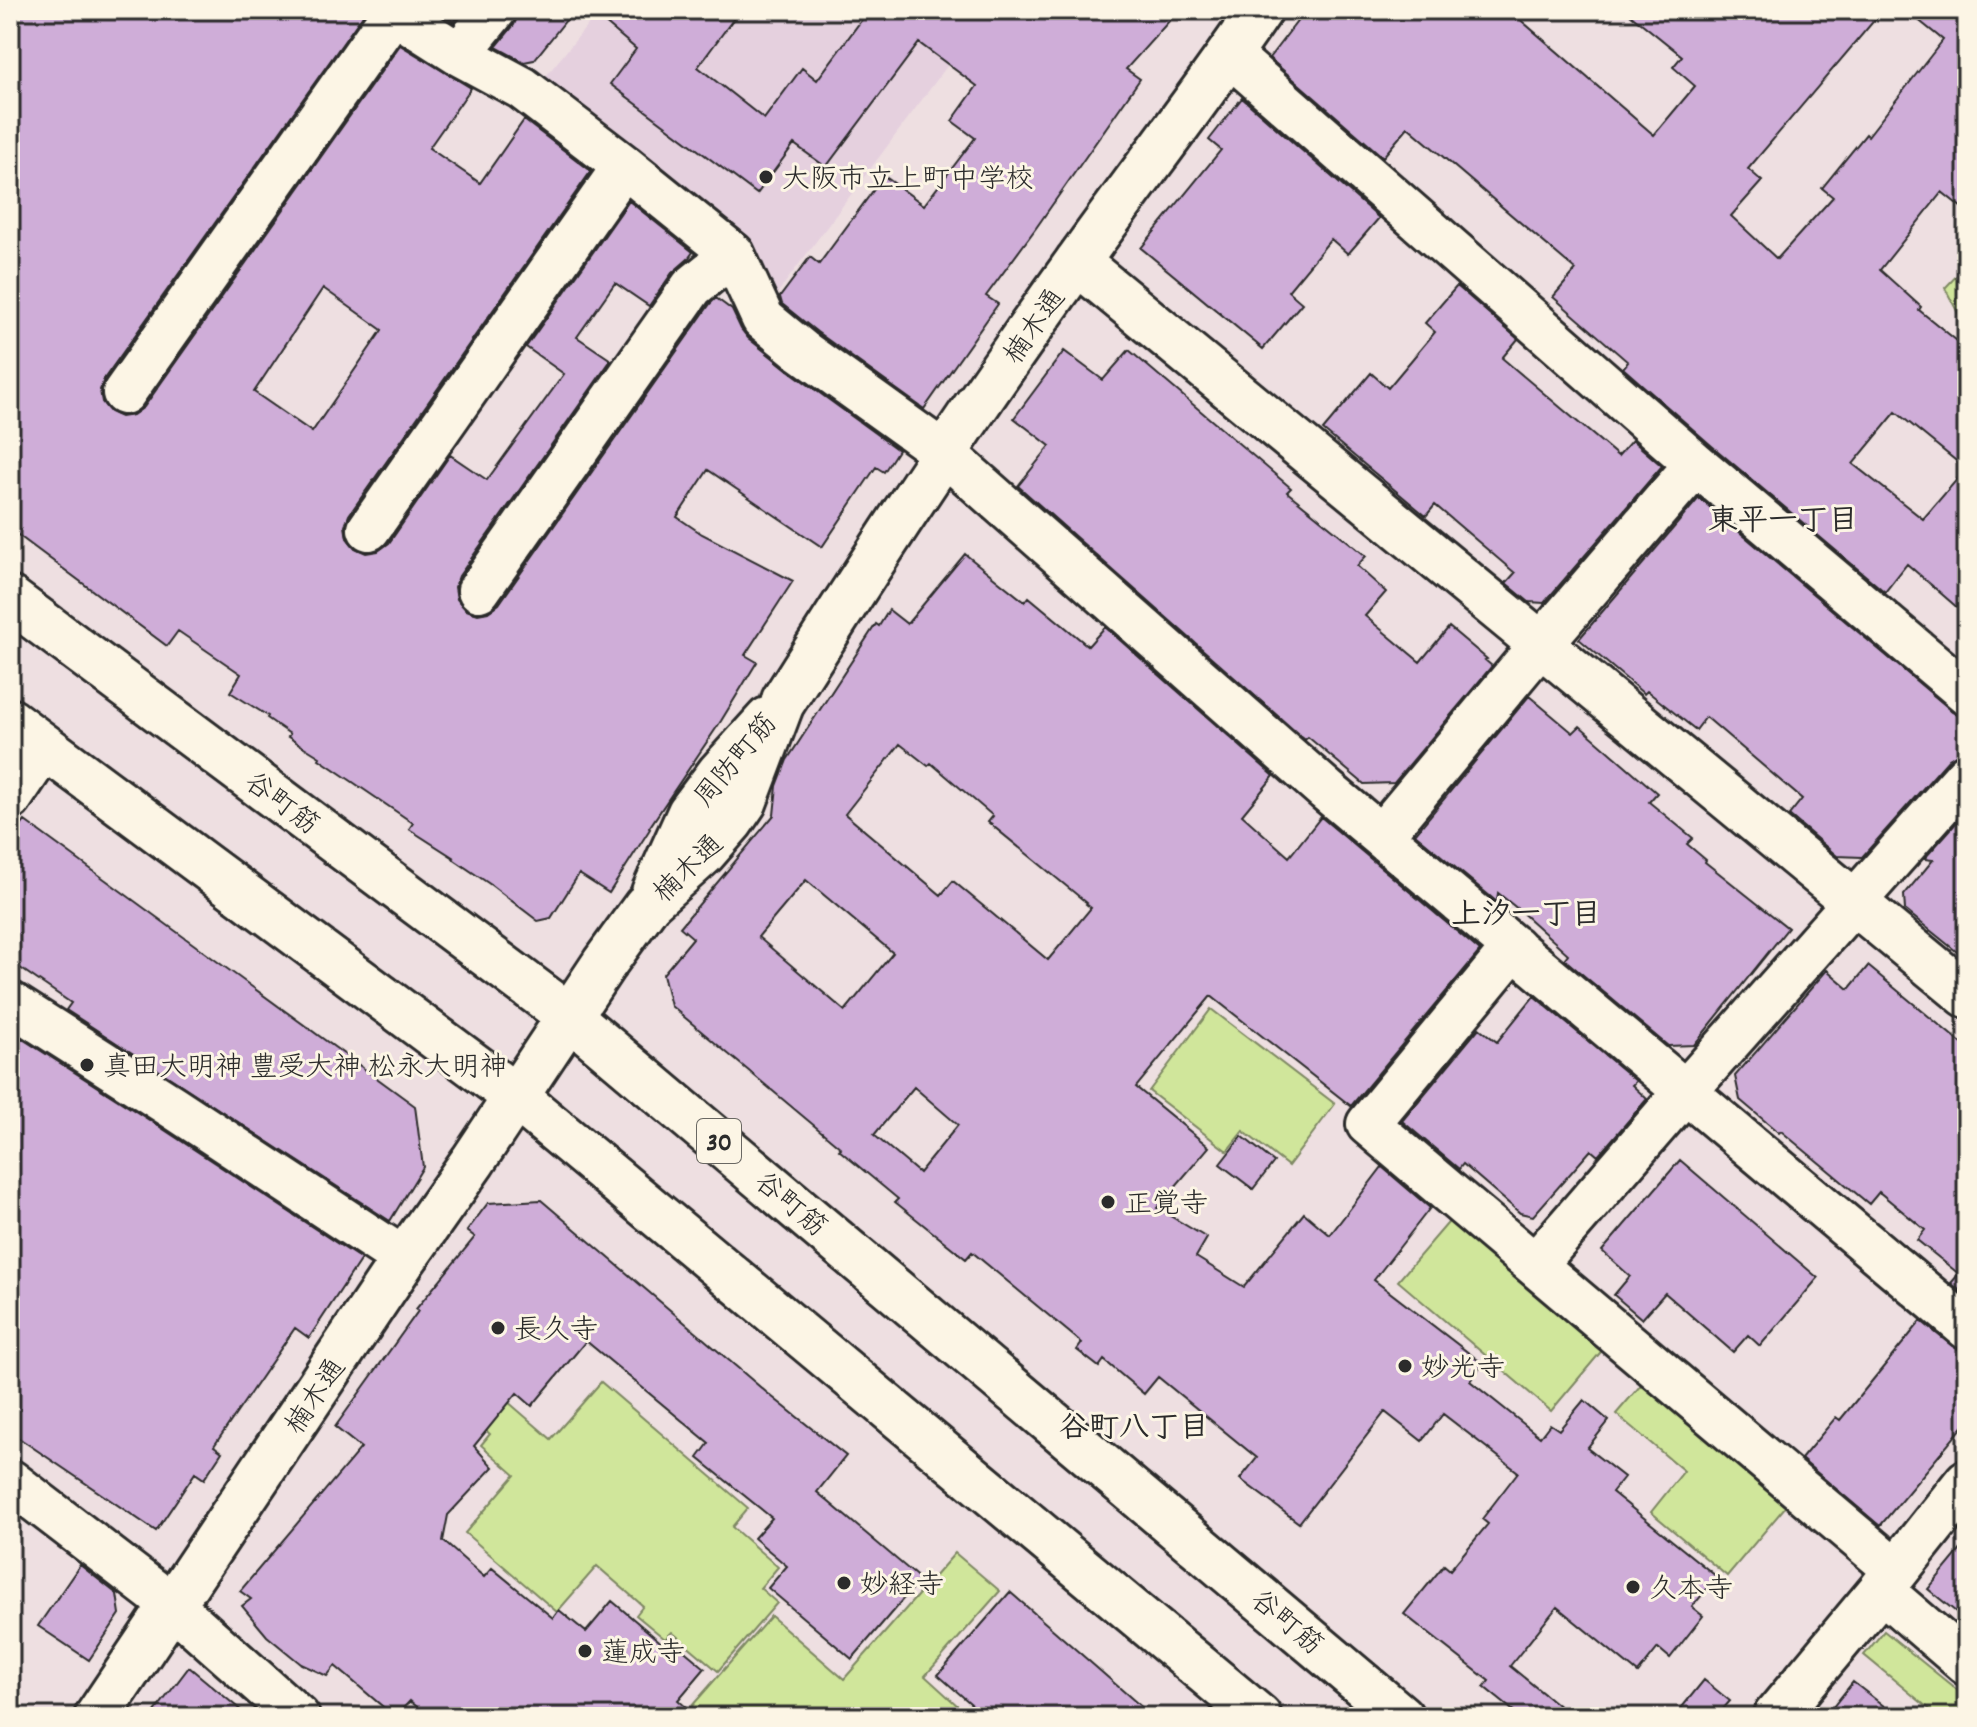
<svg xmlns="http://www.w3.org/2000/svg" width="1977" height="1727" viewBox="0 0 1977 1727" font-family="Dekko,'Klee One',sans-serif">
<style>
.built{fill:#e5d0de}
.green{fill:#d0e69b;stroke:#7e8863;stroke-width:2}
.building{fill:#cfadd8;stroke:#2b2b2b;stroke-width:2;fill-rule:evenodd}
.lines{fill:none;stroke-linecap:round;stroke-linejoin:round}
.street-casing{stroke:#2b2b2b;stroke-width:48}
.secondary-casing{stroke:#2b2b2b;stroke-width:50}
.primary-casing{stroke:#2b2b2b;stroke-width:50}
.street{stroke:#fcf5e5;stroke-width:42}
.secondary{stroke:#fcf5e5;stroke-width:44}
.primary{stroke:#fcf5e5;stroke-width:44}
.poi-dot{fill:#2b2b2b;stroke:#fcf5e5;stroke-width:3}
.labels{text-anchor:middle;stroke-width:6;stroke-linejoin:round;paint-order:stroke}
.shield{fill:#fcf5e5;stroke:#6a6863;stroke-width:2}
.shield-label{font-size:26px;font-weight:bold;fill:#2b2b2b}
.poi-label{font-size:28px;fill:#2b2b2b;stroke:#fcf5e5;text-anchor:start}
.street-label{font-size:28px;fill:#2b2b2b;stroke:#fcf5e5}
.neighbourhood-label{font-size:30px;font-weight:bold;fill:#2b2b2b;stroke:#fcf5e5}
</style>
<rect width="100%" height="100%" fill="#eedfe1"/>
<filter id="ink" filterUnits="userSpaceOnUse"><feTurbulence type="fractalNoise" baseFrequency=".0125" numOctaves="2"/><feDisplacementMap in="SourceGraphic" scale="16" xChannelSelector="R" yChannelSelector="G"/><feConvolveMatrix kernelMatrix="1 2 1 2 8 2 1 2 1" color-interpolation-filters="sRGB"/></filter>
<g filter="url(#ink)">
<path class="built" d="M600,10H989L770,303L744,240L591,114L542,81Z"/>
<path class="green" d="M1967,269V319L1960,317L1945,288L1961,271Z
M1211,1009L1335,1104L1288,1166L1243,1131L1227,1151L1149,1091Z
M1453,1217L1605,1347L1551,1411L1398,1281Z
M477,1375L551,1439L601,1382L748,1508L732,1527L778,1567L760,1588L777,1603L718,1671L672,1632L665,1639L636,1615L643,1606L597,1566L557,1612L465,1533L515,1475L481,1445L490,1434L454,1402Z
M1647,1378L1791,1500L1727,1576L1651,1512L1684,1471L1616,1414Z
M955,1553L1000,1591L925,1676L970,1717H702L691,1707L771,1616L844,1679Z
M1884,1631L1967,1698V1717H1939L1864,1655Z"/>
<path class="building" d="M10,10H362L365,12L104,379L100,390L102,402L110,412L121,417L133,415L144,407L400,45L471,88L429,148L480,183L524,120L591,171L349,515L345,526L347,538L355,548L366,553L378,551L389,543L450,455L487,480L564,374L526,347L629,201L693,252L688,259L672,273L649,306L615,283L577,337L611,360L459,576L455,587L457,599L466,610L478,614L488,612L499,604L710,304L716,298L732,310L741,329L748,338L788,370L898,450L884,472L876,467L822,547L708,470L677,517L702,534L793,581L745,655L757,662L721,721L649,828L650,829L609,893L579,874L551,918L538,921L491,885L453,859L454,858L409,829L413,823L319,759L320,757L288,737L290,734L267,718L268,716L230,692L241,674L178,631L167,646L10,529ZM323,288L382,330L312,432L254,392Z
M435,10H464L454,22Z
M518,10H574L534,60L524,62L496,47L514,25L518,15Z
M590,10H740L698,67L764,119L802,68L817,80L869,10H1179L1126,69L1140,79L1036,228L986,296L998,304L924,409L817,332L782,304L780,297L810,257L819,264L884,176L924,205L975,138L952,121L977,86L919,43L826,167L794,144L757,194L610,84L636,49Z
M1306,10H1509L1654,135L1695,86L1673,67L1682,56L1625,10H1883L1748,169L1762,181L1731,216L1777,259L1833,197L1822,188L1866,134L1868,136L1943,40L1906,10H1967V212L1942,192L1880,270L1921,307L1919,310L1967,349V616L1907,564L1885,592L1712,446L1623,368L1628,362L1553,297L1576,270L1408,127L1383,157L1269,58ZM1896,412L1966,469L1923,519L1853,464Z
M1242,98L1379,218L1348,254L1331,239L1288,291L1302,303L1263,349L1141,248L1221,150L1209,140Z
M1457,286L1518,339L1502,358L1618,456L1632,440L1662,466L1544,603L1529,602L1506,583L1515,573L1435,505L1426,516L1323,430L1371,373L1388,388L1435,332L1425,323Z
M1129,350L1291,488L1287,492L1366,556L1357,566L1386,592L1365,616L1420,662L1449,627L1487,659L1485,660L1492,666L1394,783L1364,784L1308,737L1305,740L1018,486L1050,446L1014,418L1064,351L1103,380Z
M1699,498L1952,711L1962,716L1967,717V752L1959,753L1949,759L1862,857L1837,856L1789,815L1802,799L1706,717L1696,730L1647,691L1644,694L1579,639Z
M965,554L1025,602L1029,597L1088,646L1105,627L1274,776L1242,815L1289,857L1321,817L1480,951L1351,1106L1211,996L1136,1087L1209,1147L1157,1208L1207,1238L1196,1257L1244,1287L1304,1213L1330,1235L1382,1167L1430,1208L1374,1280L1483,1364L1470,1381L1540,1437L1550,1424L1559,1430L1584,1400L1609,1421L1587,1448L1624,1477L1612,1492L1717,1577L1692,1607L1703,1616L1670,1658L1658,1648L1638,1673L1557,1607L1510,1666L1572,1717H1521L1484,1687L1489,1681L1404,1614L1444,1565L1450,1570L1488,1524L1482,1519L1518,1472L1443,1414L1422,1441L1385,1412L1299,1523L1240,1479L1257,1458L1158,1377L1144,1394L1104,1360L1099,1367L1077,1350L1082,1343L972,1252L966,1259L895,1202L898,1199L839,1150L841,1148L671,1006L663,974L693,938L680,927L774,815L777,786L787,760L876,624L879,626L889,610L907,624ZM900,744L928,766L931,763L993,816L988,822L1087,903L1086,904L1091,908L1048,960L953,881L941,895L845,814ZM806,880L893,953L845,1011L758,937ZM914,1087L958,1125L919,1173L874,1135Z
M1529,696L1573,733L1580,726L1657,793L1649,802L1693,838L1687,844L1706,860L1705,862L1788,928L1694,1045L1668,1046L1564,959L1568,954L1519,910L1498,893L1497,902L1415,834Z
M1967,811V960L1905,910L1904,895L1933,860L1924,859Z
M25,821L415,1106L423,1167L390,1221L66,1010L71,1003L10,961V841Z
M1868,966L1967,1048V1297L1951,1283L1959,1274L1917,1240L1925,1230L1879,1192L1869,1204L1781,1131L1779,1133L1740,1100L1735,1076L1827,970L1849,989Z
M1534,996L1636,1081L1632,1085L1647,1099L1598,1156L1591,1150L1533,1216L1520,1213L1463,1164L1459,1169L1402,1121L1479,1028L1497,1042Z
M10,1031L160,1127L361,1259L309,1338L295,1328L214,1446L222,1452L204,1479L195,1473L156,1531L10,1432Z
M1242,1136L1274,1162L1253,1189L1220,1164Z
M1680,1160L1818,1278L1760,1346L1748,1335L1733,1352L1665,1293L1642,1319L1614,1295L1630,1276L1602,1251Z
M541,1200L766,1392L846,1456L817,1492L920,1579L852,1659L768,1588L787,1566L754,1538L772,1518L698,1458L709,1443L586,1341L532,1406L517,1393L474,1446L493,1467L448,1515L443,1541L484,1577L492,1568L553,1618L559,1610L586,1632L612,1601L664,1645L669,1638L705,1668L678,1700L697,1717H429L410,1701L395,1717L335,1666L327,1676L301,1664L267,1636L242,1606L251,1599L240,1591L361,1448L335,1427L418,1311L416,1309L475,1237L467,1231L488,1203Z
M1921,1321L1952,1346L1962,1351H1967V1422L1880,1526L1801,1459L1836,1417L1840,1420Z
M1967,1542V1621L1928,1589Z
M80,1565L117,1594L120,1614L89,1660L38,1626Z
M1010,1592L1153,1717H986L938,1675Z
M189,1667L249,1717H151Z
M1704,1680L1730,1701L1716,1717H1674Z
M1853,1682L1898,1717H1825Z"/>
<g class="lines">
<defs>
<path id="street" d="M390,10L459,54L522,88L624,166L733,254L763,319L802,351L944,453L1326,790L1967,1328
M459,54L495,10
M1230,55L1696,464L1967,693
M124,393L393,13
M369,529L624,166
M479,590L692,287L733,254
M10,799L45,747
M1381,836L1541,644L1696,464
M653,892L689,812L719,772L767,719
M646,906L704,854L732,822L745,803L784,700
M1514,947L1368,1124L1897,1571
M10,1003L173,1107L404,1259
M1535,1265L1685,1092L1967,775
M10,1481L173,1606L298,1717
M1881,1590L1967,1664"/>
<path id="secondary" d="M1077,262L1967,995
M784,700C878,551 975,403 1078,261C1138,177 1202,96 1260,10
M97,1717L404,1259L473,1161L604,964L646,906
M1775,1717L1881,1590L1967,1482"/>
<path id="primary" d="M10,599L569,1016L1401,1717
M10,721L516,1097L1259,1717"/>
</defs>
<use href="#street" class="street-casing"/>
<use href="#secondary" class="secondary-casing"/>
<use href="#primary" class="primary-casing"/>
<use href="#street" class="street"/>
<use href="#secondary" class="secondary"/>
<use href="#primary" class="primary"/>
</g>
</g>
<g class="poi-dot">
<circle cx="766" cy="177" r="8"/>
<circle cx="87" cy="1065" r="8"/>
<circle cx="1108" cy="1202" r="8"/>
<circle cx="498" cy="1328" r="8"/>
<circle cx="1405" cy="1366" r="8"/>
<circle cx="844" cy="1583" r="8"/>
<circle cx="1633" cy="1587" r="8"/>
<circle cx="585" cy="1651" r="8"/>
</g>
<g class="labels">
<rect class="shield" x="697" y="1119" width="44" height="44" rx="6"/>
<g class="shield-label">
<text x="719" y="1150">30</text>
</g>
<g class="poi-label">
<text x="782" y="187">大阪市立上町中学校</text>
<text x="103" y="1075">真田大明神 豊受大神 松永大明神</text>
<text x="1124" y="1212">正覚寺</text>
<text x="514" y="1338">長久寺</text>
<text x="1421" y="1376">妙光寺</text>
<text x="860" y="1593">妙経寺</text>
<text x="1649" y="1597">久本寺</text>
<text x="601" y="1661">蓮成寺</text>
</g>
<g class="street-label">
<text transform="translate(1033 325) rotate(-55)" y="10">楠木通</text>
<text transform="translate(734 759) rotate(-50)" y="10">周防町筋</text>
<text transform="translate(283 802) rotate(37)" y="10">谷町筋</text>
<text transform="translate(687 867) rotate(-44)" y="10">楠木通</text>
<text transform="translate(792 1203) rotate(40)" y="10">谷町筋</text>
<text transform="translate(314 1395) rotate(-56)" y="10">楠木通</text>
<text transform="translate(1288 1621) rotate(40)" y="10">谷町筋</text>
</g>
<g class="neighbourhood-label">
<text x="1783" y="529">東平一丁目</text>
<text x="1526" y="923">上汐一丁目</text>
<text x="1134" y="1436">谷町八丁目</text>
</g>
</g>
<rect width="1977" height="1727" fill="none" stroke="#fcf5e5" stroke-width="40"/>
<rect x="20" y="20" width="1937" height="1687" fill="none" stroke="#2b2b2b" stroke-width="3" filter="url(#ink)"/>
</svg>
